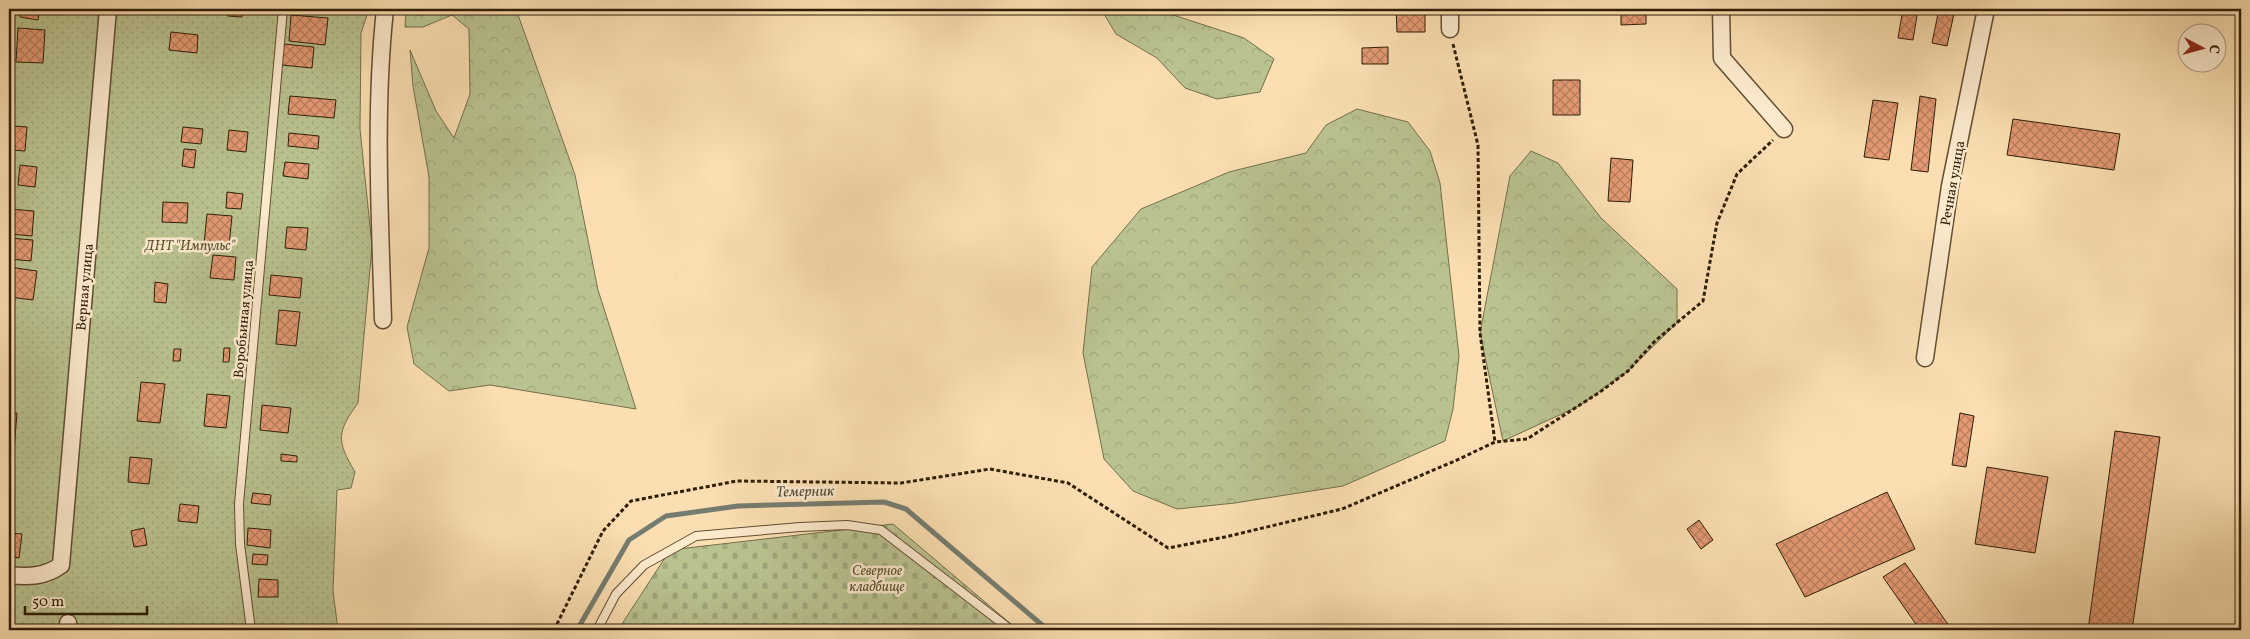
<svg xmlns="http://www.w3.org/2000/svg" width="2250" height="639" viewBox="0 0 2250 639" font-family="Vollkorn,serif">
<style>
.forest{fill:url(#forest-crowns);stroke:#74704b}
.cemetery{fill:url(#cemetery-stones);stroke:#74704b}
.garden{fill:url(#garden-dots);stroke:#74704b}
.lines{fill:none;stroke-linecap:round;stroke-linejoin:round}
.stream{stroke:#757c70;stroke-width:5}
.building{fill:url(#building-cross-hatch);stroke:#2f1e06}
.service-casing{stroke:#624e31;stroke-width:10}
.minor-casing{stroke:#624e31;stroke-width:19}
.path{stroke:#2f1e06;stroke-width:3;stroke-dasharray:4 2.5;stroke-linecap:butt}
.service{stroke:#fceacd;stroke-width:8}
.minor{stroke:#fceacd;stroke-width:16}
.labels{text-anchor:middle;stroke-width:5;stroke-linejoin:round;paint-order:stroke}
.street-label{font-size:14px;fill:#2f1e06;stroke:#fceacd}
.park-label{font-size:14px;font-style:italic;fill:#59502f;stroke:#fceacd}
.water-label{font-size:15px;font-style:italic;fill:#524d3b;stroke:#fceacd}
</style>
<defs>
<pattern id="forest-crowns" width="20" height="18" patternUnits="userSpaceOnUse" patternTransform="scale(1.25)"><rect width="20" height="18" fill="#bac390"/><path d="M2 6a3 3 0 1 1 6 0M12 15a3 3 0 1 1 6 0" fill="none" stroke="#a0a77b"/></pattern>
<pattern id="cemetery-stones" width="16" height="16" patternUnits="userSpaceOnUse" patternTransform="scale(1.25)"><rect width="16" height="16" fill="#bac390"/><path d="M2 7V4a2 2 0 0 1 4 0v3zM10 15v-3a2 2 0 0 1 4 0v3z" fill="#a0a77b"/></pattern>
<pattern id="garden-dots" width="8" height="8" patternUnits="userSpaceOnUse" patternTransform="scale(1.25)"><rect width="8" height="8" fill="#bac390"/><path d="M2 2h.1M6 6h.1" fill="none" stroke="#a0a77b" stroke-width="1.8" stroke-linecap="round"/></pattern>
<pattern id="building-cross-hatch" width="8" height="8" patternUnits="userSpaceOnUse" patternTransform="scale(1.25)"><rect width="8" height="8" fill="#e49a74"/><path d="M0 0l8 8M0 8l8-8" fill="none" stroke="#b97d5d"/></pattern>
</defs>
<rect width="100%" height="100%" fill="#fbdfb2"/>
<filter id="stains"><feTurbulence type="fractalNoise" baseFrequency=".004" numOctaves="4"/><feColorMatrix values="0 0 0 0 .2 0 0 0 0 .09 0 0 0 0 .02 0 0 0 .5 -.17"/></filter>
<radialGradient id="worn" r=".72"><stop offset=".6" stop-color="#630" stop-opacity="0"/><stop offset="1" stop-color="#630" stop-opacity=".3"/></radialGradient>
<path class="forest" d="M406,9H516L575,175L598,290L636,409L490,385L449,391L414,364L407,327L429,248V177L413,86L410,50L436,111L454,138L470,94L469,29L452,15L423,27H405Z
M1101,9H1155L1244,38L1274,59L1260,92L1217,99L1185,88L1157,58L1116,34Z
M1357,109L1408,122L1430,151L1440,183L1459,356L1453,409L1445,441L1343,486L1235,503L1177,509L1133,491L1104,459L1083,353L1092,267L1141,209L1229,172L1306,153L1326,125Z
M1531,151L1558,163L1601,218L1677,289V323L1628,371L1579,406L1503,441L1480,333L1510,176Z"/>
<path class="cemetery" d="M893,524L1018,630H618L670,550Z"/>
<path class="garden" d="M9,9H369L361,33L360,129L372,246L358,403C337,432 336,440 355,472L351,488L337,490L333,591L338,630H9Z"/>
<g class="lines">
<path class="stream" d="M577,630L629,540L666,516L738,506L884,502L906,509L1048,630"/>
</g>
<path class="building" d="M21,9H40L38,20L20,17Z
M229,9H243L242,17L228,16Z
M1396,9H1425V32H1397Z
M1621,9H1646V24L1621,25Z
M1903,9H1918L1913,40L1898,38Z
M1939,9H1955L1947,46L1932,43Z
M291,15L328,18L325,45L289,41Z
M18,28L45,30L43,63L16,62Z
M171,32L198,35L197,53L169,50Z
M284,44L314,47L312,68L282,65Z
M1388,47V64H1362V48Z
M1553,80H1580V115H1553Z
M290,96L336,100L334,118L288,114Z
M1920,96L1936,99L1928,172L1911,170Z
M1873,100L1898,103L1889,160L1864,157Z
M2013,119L2120,134L2114,170L2007,155Z
M13,126L27,127L25,151L11,150Z
M183,127L203,129L201,144L181,142Z
M229,130L248,132L246,152L227,150Z
M289,133L319,136L318,149L288,146Z
M184,149L196,150L194,168L182,166Z
M1611,158L1633,160L1630,202L1608,201Z
M285,162L309,164L308,179L283,176Z
M20,165L37,167L35,187L18,185Z
M227,192L243,194L241,209L226,208Z
M163,202L188,203L187,223L162,222Z
M9,209L34,211L32,236L9,234Z
M207,214L232,216L229,246L204,244Z
M287,227L308,228L306,250L285,248Z
M9,238L33,240L31,261L9,259Z
M213,255L236,257L234,280L210,278Z
M9,267L37,271L33,300L9,297Z
M271,275L302,278L300,298L269,295Z
M155,282L168,284L166,303L154,302Z
M279,310L300,312L296,346L276,344Z
M224,348H230L229,362H223Z
M174,349H181L180,361H173Z
M9,353H13L9,388Z
M141,382L165,384L160,423L137,421Z
M207,394L230,396L226,428L204,426Z
M262,405L291,408L288,433L260,430Z
M9,412L17,413L14,451L9,450Z
M1960,413L1974,416L1966,467L1952,465Z
M2115,431L2160,437L2132,630H2088Z
M281,454L297,456V462L281,461Z
M130,457L152,459L149,484L128,482Z
M1987,467L2048,477L2035,553L1975,544Z
M9,484L14,485L11,507H9Z
M1887,492L1915,549L1805,597L1776,544Z
M253,493L271,495L270,505L251,503Z
M180,504L199,506L197,523L178,521Z
M1699,520L1713,540L1701,549L1687,529Z
M144,528L147,545L134,547L131,531Z
M248,528L271,530L270,548L247,545Z
M9,533L22,534L19,558L9,556Z
M253,554L268,555L267,565L252,564Z
M1905,563L1952,630H1920L1883,577Z
M259,579L278,580V597H258Z
M233,624L234,630H211V628Z
M296,625V630H267V627Z
M155,626L156,630H137L136,629Z"/>
<g class="lines">
<defs>
<path id="service" d="M251,630L240,544L239,504L283,9
M597,630L616,594L644,565L696,536L800,527L847,525L881,530L1011,630"/>
<path id="minor" d="M1721,9L1722,58L1784,129
M1450,29V9
M383,320C380,217 374,112 385,9
M1925,358L1950,186L1986,9
M9,575C28,577 45,577 61,565L108,9
M68,623L69,630"/>
</defs>
<use href="#service" class="service-casing"/>
<use href="#minor" class="minor-casing"/>
<path class="path" d="M1453,44L1478,145L1480,333L1495,442
M554,630L603,531L631,501L737,481L901,483L990,469L1068,483L1168,548L1225,537L1342,509L1457,460L1495,442L1527,439L1600,392L1628,371L1655,341L1703,301L1717,223L1737,174L1773,140"/>
<use href="#service" class="service"/>
<use href="#minor" class="minor"/>
</g>
<g class="labels">
<g class="street-label">
<text transform="translate(1952 183) rotate(-80)" y="5">Речная улица</text>
<text transform="translate(84 287) rotate(-85)" y="5">Верная улица</text>
<text transform="translate(243 319) rotate(-85)" y="5">Воробьиная улица</text>
</g>
<g class="park-label">
<text x="190" y="250">ДНТ "Импульс"</text>
<text x="877" y="575">Северное<tspan x="877" dy="16">кладбище</tspan></text>
</g>
<g class="water-label">
<text transform="translate(805 491) rotate(-1)" y="5">Темерник</text>
</g>
</g>
<rect width="2250" height="639" fill="none" stroke="#fbdfb2" stroke-width="30"/>
<rect x="10" y="10" width="2230" height="619" fill="none" stroke="#2f1e06" stroke-width="2.5"/>
<rect x="15" y="15" width="2220" height="609" fill="none" stroke="#2f1e06"/>
<g transform="translate(2202 48) rotate(96)"><circle r="24" fill="#fceacd" stroke="#aa987d"/>
<path d="M0-4L9 19L0 12L-9 19Z" fill="#8f2418"/>
<text y="-8" font-size="14" font-weight="bold" text-anchor="middle" fill="#2f1e06">С</text>
</g>
<path d="M25 606v8h122v-8" fill="none" stroke="#2f1e06" stroke-width="2.5"/>
<text x="32" y="606" font-size="15" fill="#2f1e06" stroke="#fceacd" stroke-width="4" paint-order="stroke">50 m</text>
<rect width="100%" height="100%" filter="url(#stains)"/>
<rect width="100%" height="100%" fill="url(#worn)"/>
</svg>
